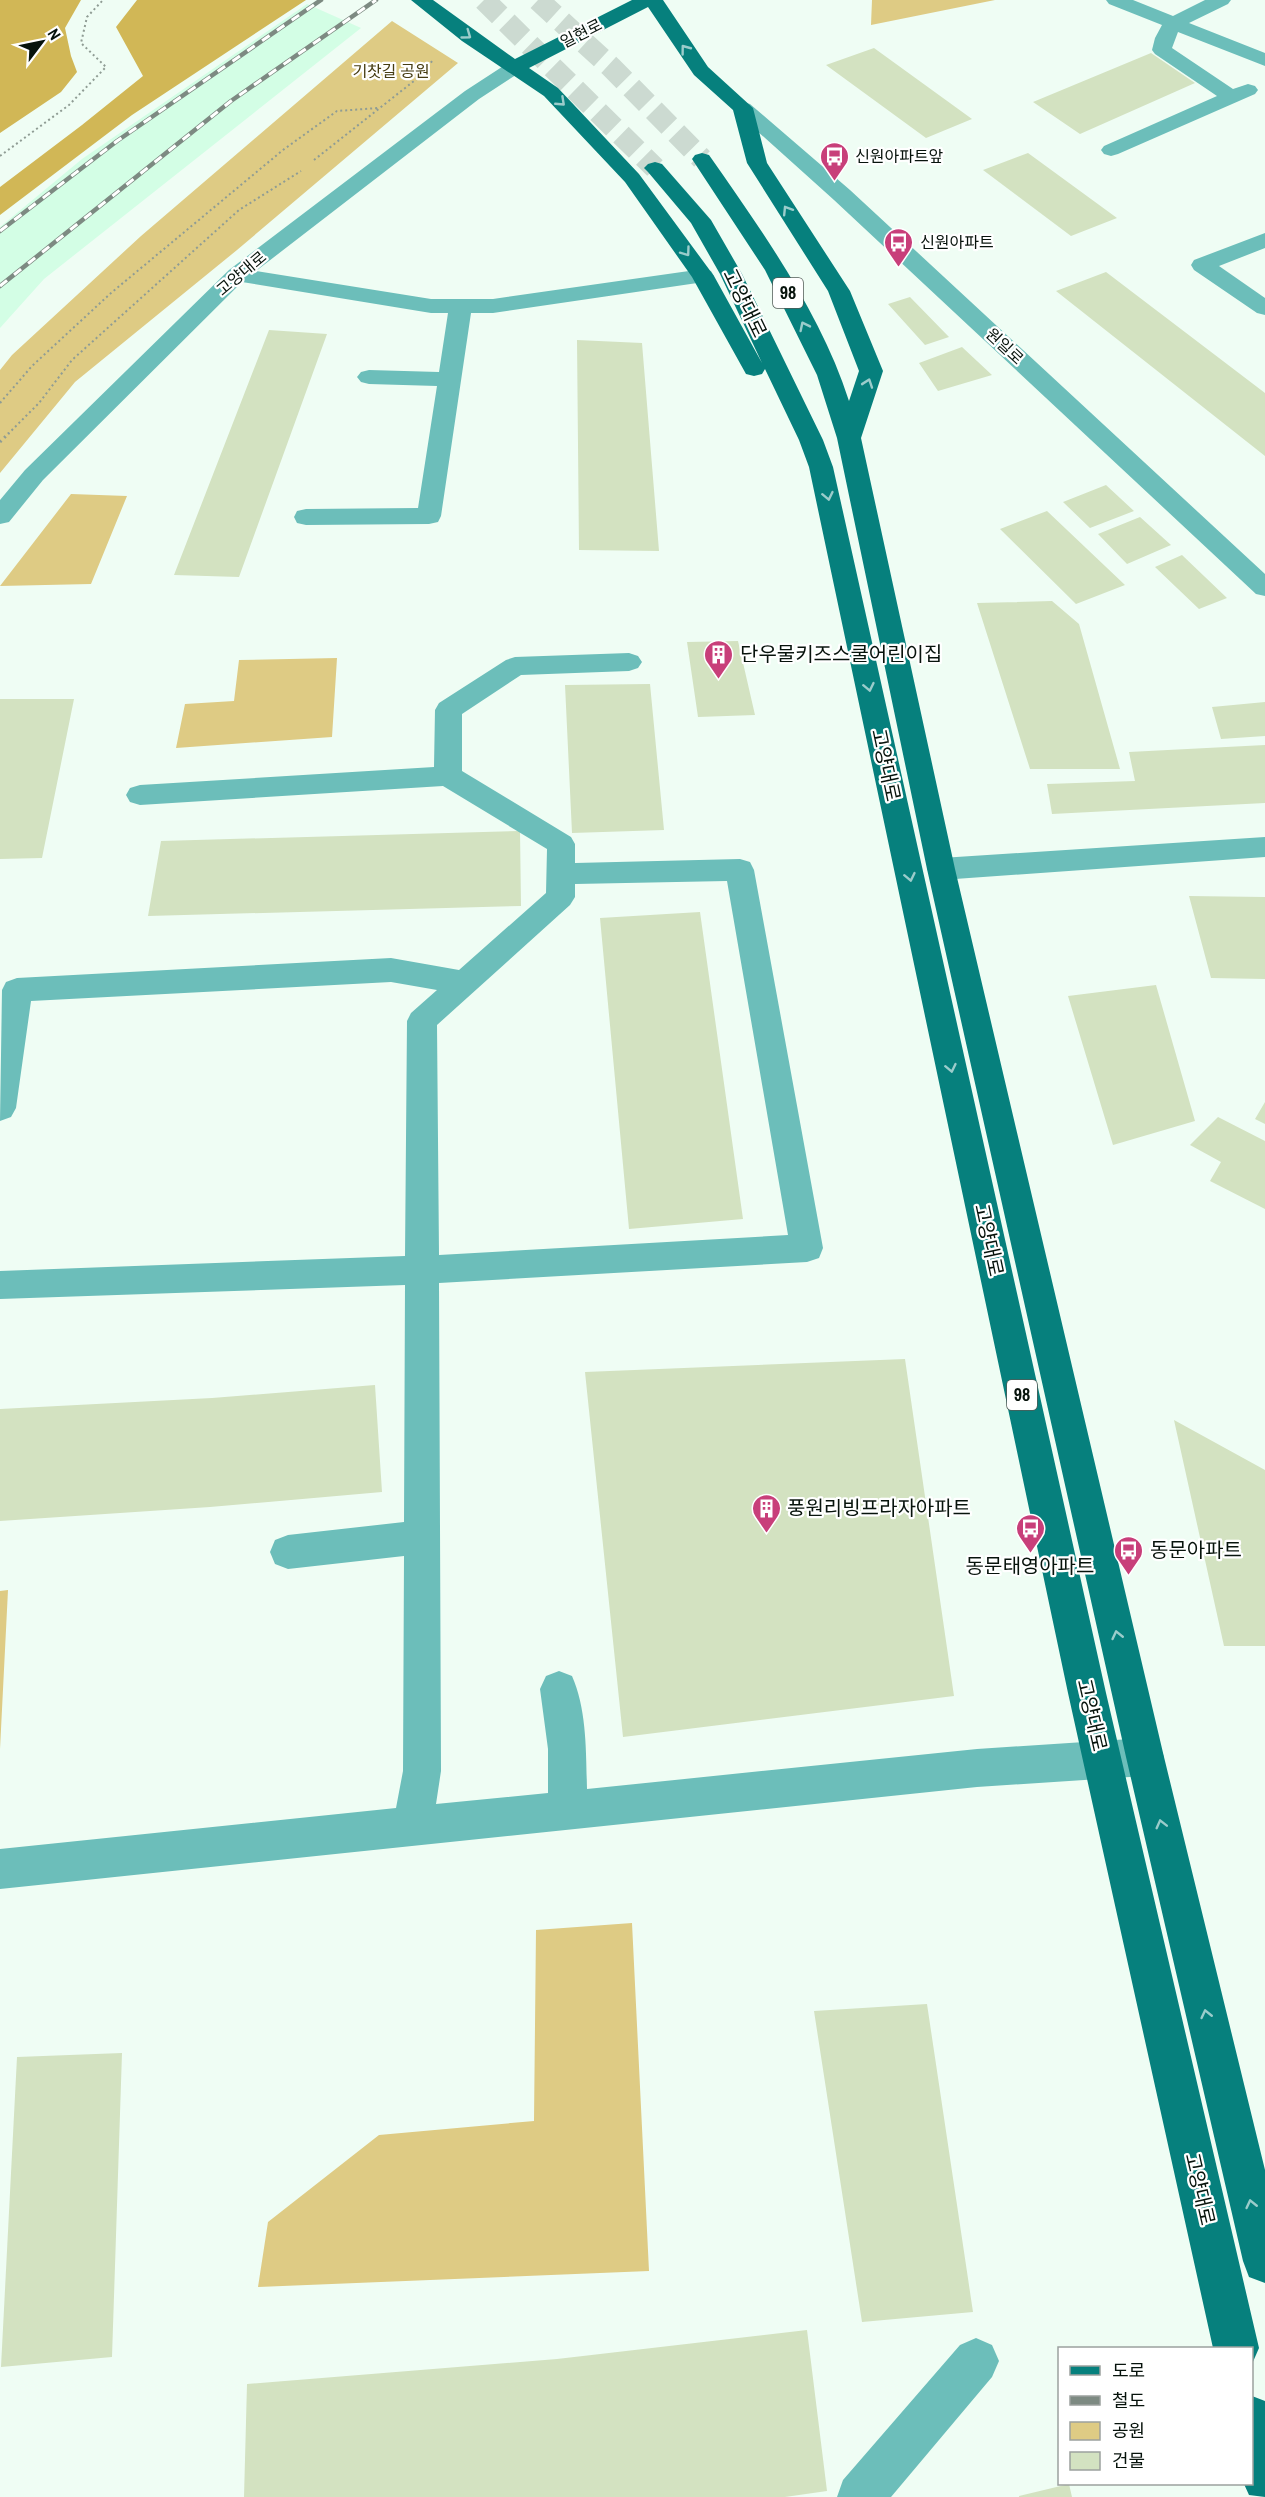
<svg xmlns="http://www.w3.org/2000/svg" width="1265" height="2497" viewBox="0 0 1265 2497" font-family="'Archivo Narrow','Noto Sans KR',sans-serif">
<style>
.built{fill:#d3fee5}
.green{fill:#decb84}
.forest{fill:#d1b756}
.building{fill:#d3e2c1}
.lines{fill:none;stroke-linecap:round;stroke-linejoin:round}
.major-tunnel{stroke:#ccdad1;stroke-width:22;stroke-dasharray:22 10;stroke-linecap:butt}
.path-far1{stroke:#8f9c94;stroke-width:2;stroke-dasharray:2 3;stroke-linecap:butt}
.path{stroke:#8f9c94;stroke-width:3;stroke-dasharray:2 4;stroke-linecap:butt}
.minor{fill:#6cbeba;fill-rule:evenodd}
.major{fill:#06807d;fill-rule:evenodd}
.rail-casing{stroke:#7d8a82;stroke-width:4.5}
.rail{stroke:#fff;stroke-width:3;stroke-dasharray:9;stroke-linecap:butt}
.oneway{stroke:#9bcccb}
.labels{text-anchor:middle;stroke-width:4.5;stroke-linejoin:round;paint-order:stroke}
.far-street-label{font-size:16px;fill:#07130c;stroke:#fff}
.far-park-label{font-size:16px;fill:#463c12;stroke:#fff}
.far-poi-label{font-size:16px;fill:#07130c;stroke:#fff;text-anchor:start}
.shield{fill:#fff;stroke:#515a55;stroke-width:1.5}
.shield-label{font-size:18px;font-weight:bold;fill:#07130c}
.street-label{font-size:20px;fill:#07130c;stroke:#fff}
.poi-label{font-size:20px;fill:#07130c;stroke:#fff;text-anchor:start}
</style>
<rect width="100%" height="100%" fill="#effdf4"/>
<path class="built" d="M307,4L361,28L44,279L0,328V227L82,159Z"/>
<path class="green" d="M872,0H995L871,25Z
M392,21L458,63L237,250L75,382L0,473V370L12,355L141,236Z
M71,494L127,496L91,584L0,586Z
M337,658L332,737L176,748L185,704L234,701L239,660Z
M8,1590L0,1749V1591Z
M632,1923L649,2271L258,2287L268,2222L379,2135L534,2121L536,1930Z"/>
<path class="forest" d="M0,0H81L65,28L71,56L77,72L61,92L0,133Z
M137,0H306L132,115L0,215V187L82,125L143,76L116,27Z"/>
<path class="building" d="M874,48L972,119L926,138L826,65Z
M1151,53L1195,83L1080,134L1033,102Z
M1028,153L1117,218L1071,236L983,170Z
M1106,272L1265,393V456L1056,291Z
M910,297L949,337L925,345L888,304Z
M269,330L327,334L239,577L174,575Z
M577,340L642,343L659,551L579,550Z
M962,347L992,375L938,391L919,363Z
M1106,485L1134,511L1090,528L1063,502Z
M1047,511L1125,585L1076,604L1000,529Z
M1140,517L1171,545L1127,564L1098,534Z
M1182,555L1227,598L1199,609L1155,567Z
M1052,601L1079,624L1120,769H1030L977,603Z
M738,641L755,715L698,717L687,642Z
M650,684L664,830L572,833L565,685Z
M0,699H74L42,858L0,859Z
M1265,702V736L1221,739L1212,707Z
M1265,745V803L1052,814L1047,784L1135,781L1129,752Z
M520,831L521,906L148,916L161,841Z
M1189,896L1265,897V979L1211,978Z
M700,912L743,1219L629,1229L600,918Z
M1156,985L1195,1121L1113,1145L1068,996Z
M1265,1102V1124L1255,1119Z
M1218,1117L1265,1141V1209L1210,1181L1221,1162L1190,1145Z
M905,1359L954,1696L623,1737L585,1372Z
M375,1385L382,1492L210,1507L0,1521V1409L212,1398Z
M1174,1420L1265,1470V1646H1224Z
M927,2004L973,2312L862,2322L814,2011Z
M122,2053L112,2357L1,2367L17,2057Z
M807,2330L827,2491L785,2497H244L247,2384L557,2359Z
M1069,2484L1072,2497H1019V2496Z"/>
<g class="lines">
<path class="major-tunnel" d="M484,0L655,168
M538,0L611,67L702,159"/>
<path class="path-far1" d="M418,78L433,60
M0,156L69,105L106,67L81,43L87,17L103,0
M314,160L419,77L424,79
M0,403L32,366L111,293L283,150L337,111L378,108
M8,434L39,403L72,360L239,210L301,171"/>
<path class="path" d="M0,442L9,433"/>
<path class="minor" d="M1106,0H1133L1173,16L1205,0H1231L1228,4L1189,23L1265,53V66L1178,32L1172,48L1233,89L1248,84L1255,86L1258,90L1255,94L1118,154L1111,156L1104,154L1101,150L1104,146L1217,96L1155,54L1152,50L1155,38L1162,25L1109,4Z
M515,61L522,63L525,67L522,71L479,99L256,271L431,299H493L703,269L711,271L714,276L711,281L493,313H471L441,516L438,522L429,524L306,525L297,523L294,517L297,511L306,509L418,508L437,386L369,384L361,382L357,377L361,372L369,370L439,372L448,313H431L242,282L43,480L9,522L0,524V500L25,470L229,270L465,91L508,63Z
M743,102L750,104L850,190L1265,574V596L1256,594L834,200L736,112L733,108L736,104Z
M1265,233V248L1219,266L1265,298V315L1257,313L1194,270L1191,265L1194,260Z
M629,653L638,656L642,662L638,668L629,671L521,675L462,714V771L571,837L575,844V863L740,859L750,862L754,870L823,1248L819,1258L807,1262L439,1283L441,1771L436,1804L548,1793V1749L540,1689L546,1676L559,1671L572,1676C587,1710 586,1752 587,1789L977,1749L1145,1738L1159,1743L1164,1757L1159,1771L1145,1776L977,1787L0,1889V1849L396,1808L403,1771L404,1556L288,1569L275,1564L270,1552L275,1540L288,1535L404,1522L405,1285L0,1299V1271L405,1256L407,1021L411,1013L437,990L391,982L31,1001L16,1108L11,1117L0,1121L2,990L6,982L17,978L391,958L459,970L546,893L547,849L443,786L140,805L130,802L126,795L130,788L140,785L434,767L435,710L439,703L506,660L515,657ZM727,881L788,1235L439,1255L437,1025L570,905L575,897V884Z
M1265,837V857L941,880L931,877L927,869L931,861L941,858Z
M976,2338L992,2345L999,2361L992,2377L891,2497H837L843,2480L960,2345Z"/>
<path class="major" d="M411,0H433L515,59L632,0H663L708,67L753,108L767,163L850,291L883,371L861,438L955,869L1164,1757L1265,2170V2283L1249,2277L1243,2261L1126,1757L927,869L837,438L817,375L765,270L692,159L695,155L702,153L709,155C762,231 821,313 849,401L859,371L828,291L747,163L733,110L694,75L648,7L529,68L558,88L639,174L714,276L762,363L720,274L691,223L648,172L644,168L648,164L655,162L662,164L711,220L742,274L823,440L833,467L1106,1693L1259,2348L1252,2364V2348H1213L1068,1693L809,467L799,440L765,369L762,374L754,376L746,374L692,277L625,182L544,96L462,41Z
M1252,2396L1265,2401V2497L1249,2495L1244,2484H1252Z"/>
<defs>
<path id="rail" d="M0,231L117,141L321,0
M0,286L231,101L376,0"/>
</defs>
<use href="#rail" class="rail-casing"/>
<use href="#rail" class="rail"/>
</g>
<defs><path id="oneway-chevron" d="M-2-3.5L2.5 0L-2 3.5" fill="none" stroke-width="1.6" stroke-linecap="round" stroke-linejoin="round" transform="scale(1.5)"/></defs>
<g class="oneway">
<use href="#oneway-chevron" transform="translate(467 35) rotate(36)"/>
<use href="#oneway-chevron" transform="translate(685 49) rotate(-127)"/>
<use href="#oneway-chevron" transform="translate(561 102) rotate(43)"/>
<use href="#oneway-chevron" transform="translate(787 210) rotate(-122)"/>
<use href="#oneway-chevron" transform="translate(686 252) rotate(54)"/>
<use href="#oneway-chevron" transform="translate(804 326) rotate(-116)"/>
<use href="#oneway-chevron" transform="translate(868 383) rotate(-71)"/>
<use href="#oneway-chevron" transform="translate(828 496) rotate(78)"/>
<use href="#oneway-chevron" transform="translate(869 687) rotate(78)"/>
<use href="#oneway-chevron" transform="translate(910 877) rotate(78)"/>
<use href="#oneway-chevron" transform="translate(951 1068) rotate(78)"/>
<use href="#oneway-chevron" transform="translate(1117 1635) rotate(-103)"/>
<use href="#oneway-chevron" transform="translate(1161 1824) rotate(-104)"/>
<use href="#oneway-chevron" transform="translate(1206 2014) rotate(-103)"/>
<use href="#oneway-chevron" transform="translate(1251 2204) rotate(-103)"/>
</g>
<defs>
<symbol id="bus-pin" viewBox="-11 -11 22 30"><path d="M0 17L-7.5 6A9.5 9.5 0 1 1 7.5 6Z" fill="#c83f7a" stroke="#fff"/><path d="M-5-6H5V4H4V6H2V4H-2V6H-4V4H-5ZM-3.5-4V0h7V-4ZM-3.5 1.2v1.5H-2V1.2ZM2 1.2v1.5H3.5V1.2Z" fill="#fff"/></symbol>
<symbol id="building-pin" viewBox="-11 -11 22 30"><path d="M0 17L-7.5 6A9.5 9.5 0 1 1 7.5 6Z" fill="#c83f7a" stroke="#fff"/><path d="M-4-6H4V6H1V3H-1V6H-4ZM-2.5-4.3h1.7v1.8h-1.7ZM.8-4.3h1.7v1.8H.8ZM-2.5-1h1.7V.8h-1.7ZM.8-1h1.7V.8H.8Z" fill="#fff"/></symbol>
</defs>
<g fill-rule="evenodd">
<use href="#bus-pin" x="818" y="140" width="33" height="45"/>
<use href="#bus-pin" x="882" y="226" width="33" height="45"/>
<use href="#building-pin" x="702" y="638" width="33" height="45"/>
<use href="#building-pin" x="750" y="1492" width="33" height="45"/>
<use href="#bus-pin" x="1014" y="1512" width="33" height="45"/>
<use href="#bus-pin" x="1112" y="1534" width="33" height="45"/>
</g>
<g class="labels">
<g class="far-street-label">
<text transform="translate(581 33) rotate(-27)" y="6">일현로</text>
<text transform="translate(241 273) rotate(-40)" y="6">고양대로</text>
<text transform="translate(1005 346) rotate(43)" y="6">원일로</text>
</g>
<g class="far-park-label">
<text x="391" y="77">기찻길 공원</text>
</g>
<g class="far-poi-label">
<text x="855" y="162">신원아파트앞</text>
<text x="920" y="248">신원아파트</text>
</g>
<g class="shield">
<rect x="773" y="278" width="30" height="30" rx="4.5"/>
<rect x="1007" y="1380" width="30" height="30" rx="4.5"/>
</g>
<g class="shield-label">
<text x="788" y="299">98</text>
<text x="1022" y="1401">98</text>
</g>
<g class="street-label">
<text transform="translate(745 303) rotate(64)" y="7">고양대로</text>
<text transform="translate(886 765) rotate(78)" y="7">고양대로</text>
<text transform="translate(989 1240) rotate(78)" y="7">고양대로</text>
<text transform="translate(1092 1715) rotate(77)" y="7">고양대로</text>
<text transform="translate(1200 2189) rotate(77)" y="7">고양대로</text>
</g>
<g class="poi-label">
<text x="740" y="661">단우물키즈스쿨어린이집</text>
<text x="787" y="1515">풍원리빙프라자아파트</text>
<text x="1150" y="1557">동문아파트</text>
<text x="1030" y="1573" text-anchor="middle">동문태영아파트</text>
</g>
</g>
<rect x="1058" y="2347" width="195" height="138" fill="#ffffff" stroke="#9ca19e" stroke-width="1.5"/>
<rect x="1070" y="2366" width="30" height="9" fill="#06807d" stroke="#9ca19e" stroke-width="1.5"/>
<text x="1112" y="2377" font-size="18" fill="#07130c">도로</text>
<rect x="1070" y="2396" width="30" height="9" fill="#7d8a82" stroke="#9ca19e" stroke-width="1.5"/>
<text x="1112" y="2407" font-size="18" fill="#07130c">철도</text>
<rect x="1070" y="2422" width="30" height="18" fill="#decb84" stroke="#9ca19e" stroke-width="1.5"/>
<text x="1112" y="2437" font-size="18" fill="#07130c">공원</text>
<rect x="1070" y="2452" width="30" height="18" fill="#d3e2c1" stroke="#9ca19e" stroke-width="1.5"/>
<text x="1112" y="2467" font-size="18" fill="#07130c">건물</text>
<g transform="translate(42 42) rotate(58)" stroke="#ffffff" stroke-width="4.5" paint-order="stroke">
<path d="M0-4.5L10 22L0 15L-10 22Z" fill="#07130c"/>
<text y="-9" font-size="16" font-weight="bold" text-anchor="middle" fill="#07130c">N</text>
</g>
</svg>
